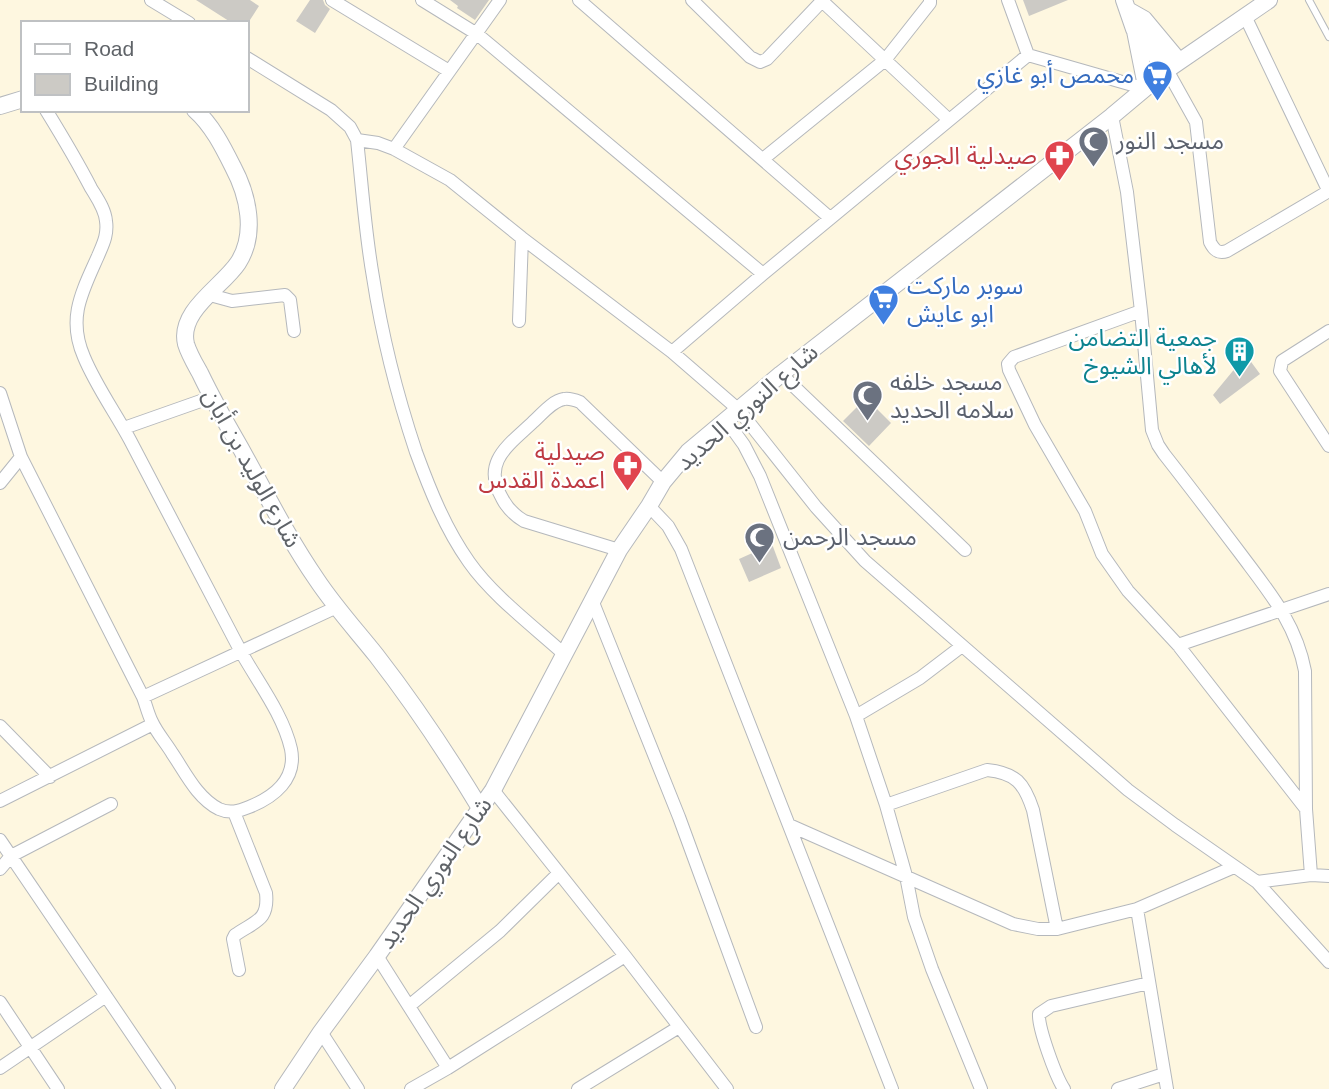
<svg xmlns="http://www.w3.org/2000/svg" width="1329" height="1089" viewBox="0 0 1329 1089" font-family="Arial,'Noto Sans Arabic',sans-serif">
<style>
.commercial{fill:#fef7e0;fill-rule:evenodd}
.building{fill:#cccac5}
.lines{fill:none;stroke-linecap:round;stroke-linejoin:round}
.service-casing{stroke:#b5b8bc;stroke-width:8}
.minor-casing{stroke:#b5b8bc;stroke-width:14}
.tertiary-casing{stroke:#b5b8bc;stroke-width:18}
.service{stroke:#fff;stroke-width:6}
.minor{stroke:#fff;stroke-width:12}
.tertiary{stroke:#fff;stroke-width:16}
.labels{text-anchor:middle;stroke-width:5;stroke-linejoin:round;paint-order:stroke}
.shop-label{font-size:24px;fill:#366cbe;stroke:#fff;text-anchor:end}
.worship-label{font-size:24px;fill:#5b616d;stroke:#fff;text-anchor:start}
.health-label{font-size:24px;fill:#be3a42;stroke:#fff;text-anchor:end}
.culture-label{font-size:24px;fill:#0d838f;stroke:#fff;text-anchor:end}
.street-label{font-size:24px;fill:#5f6368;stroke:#fff}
</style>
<rect width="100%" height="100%" fill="#f1efe8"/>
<path class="commercial" d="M0,0H1329V1089H0ZM23,23H247V110H23Z"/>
<path class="building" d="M196,0H250L259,6L248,23H232Z
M310,0H323L325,5L330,9L315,33L296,21Z
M450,0H489L475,20L457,8L458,6Z
M1023,0H1068L1029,16Z
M1246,355L1260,374L1220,404L1213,395Z
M866,398L891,423L869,446L843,421Z
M772,544L781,568L749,582L739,559Z"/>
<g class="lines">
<defs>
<path id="service" d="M1309,0L1329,37"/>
<path id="minor" d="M151,0L189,23
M332,0L449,71
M422,0L477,34L763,274
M579,0L830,218
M692,0L750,57L760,62L767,59L822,1
M821,0L948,119
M1008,0L1028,55
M1245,16L1329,192
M247,58L331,110L350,127L357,140C362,185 365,232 373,277C382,336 397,395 416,452C430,490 445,528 469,562C492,595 533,626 564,654
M1167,70L1196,122L1210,242C1214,250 1218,254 1227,251L1329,191
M1112,116L1127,192L1141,311L1152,430L1158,445L1164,454C1190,487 1215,520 1240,553C1269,592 1296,623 1305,671L1306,809L1311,875
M357,140L378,143L394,149L450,180L522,238L672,352L739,410L816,507L865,561L1128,790L1175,825L1257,882L1329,962
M394,149L500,0
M763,159L885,60L930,3V0
M210,295L232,301L285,295L290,300L294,331
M1141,311L1014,357L1008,364L1009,370L1035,425L1085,511L1102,554L1128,591L1178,645L1306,809
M519,321L522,238
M1329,331L1282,361L1280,371L1329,446
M672,352L763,274L1028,55L1143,88
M781,374L965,550
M0,393L21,457L143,697C146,705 148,714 152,722C157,733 166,743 172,753C185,772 197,798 219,809C230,814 239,811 249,807C274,797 297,779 291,749C283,714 257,681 240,650C203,580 167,510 130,440C115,412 96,386 84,357C67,318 82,292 98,256C103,244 108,235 106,221C105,209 97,198 91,188C77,161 62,136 46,110
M726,420L744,445L760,476L856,716L886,805L906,876L914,917L932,969L981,1089
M124,428L212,397
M0,483L21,457
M649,506L668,526L681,549L892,1089
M619,550L524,521C514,515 507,508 502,498C481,462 509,445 533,422C542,414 552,401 564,399C569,398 575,400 580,402L663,482
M592,600L679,817L756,1027
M1178,645L1329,594
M143,697L337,607
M856,716L920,678L962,646
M0,726L50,777
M493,790L625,956L727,1089
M0,801L153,724
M886,805L987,770C1016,773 1024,783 1033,810L1057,929
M234,812L266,893C269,921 255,921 235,935L233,939L239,970
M789,825L1013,924L1038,929H1057L1137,909L1234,867
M0,840L169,1089
M0,869L11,856L111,804
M1257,882L1311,875L1329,876
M1137,909L1167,1089
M377,956L448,1068
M0,1002L58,1089
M409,1006L500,931L559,873
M321,1032L358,1089
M0,1068L106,996
M411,1089L448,1068L625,956
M578,1089L679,1027
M1064,1089C1056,1077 1038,1028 1039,1014L1051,1006L1149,983
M1118,1089L1164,1074"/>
<path id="tertiary" d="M1124,0L1134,29L1167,70
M1128,10L1144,19L1179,61
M1135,31L1146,86
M0,106L23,99
M195,110C212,125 223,147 233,167C248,195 257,234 238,263C222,287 178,311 186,344C189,354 195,364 200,373C212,398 226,423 240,447C265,492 288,538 317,580C335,607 356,630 376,655C414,704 448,755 480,808
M283,1089L321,1032L377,956L493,790L619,550L649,506L663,482L688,452L781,374L1112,116L1167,70L1269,0"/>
</defs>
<use href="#service" class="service-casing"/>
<use href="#minor" class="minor-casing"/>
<use href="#tertiary" class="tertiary-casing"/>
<use href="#service" class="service"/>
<use href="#minor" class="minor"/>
<use href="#tertiary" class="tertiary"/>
</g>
<defs>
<symbol id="supermarket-pin" viewBox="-11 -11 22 30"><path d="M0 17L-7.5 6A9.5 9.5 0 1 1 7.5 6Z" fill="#3f7fe0" stroke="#fff"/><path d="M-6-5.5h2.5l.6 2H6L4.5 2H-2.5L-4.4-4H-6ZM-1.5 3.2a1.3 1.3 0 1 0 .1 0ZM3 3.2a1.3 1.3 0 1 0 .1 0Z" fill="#fff"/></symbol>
<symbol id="mosque-pin" viewBox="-11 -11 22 30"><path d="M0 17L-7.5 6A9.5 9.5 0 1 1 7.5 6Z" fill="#6b7280" stroke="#fff"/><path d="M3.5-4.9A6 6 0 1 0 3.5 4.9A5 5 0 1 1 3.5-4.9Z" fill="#fff"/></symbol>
<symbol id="pharmacy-pin" viewBox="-11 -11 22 30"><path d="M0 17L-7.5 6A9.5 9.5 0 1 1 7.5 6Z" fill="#e0444e" stroke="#fff"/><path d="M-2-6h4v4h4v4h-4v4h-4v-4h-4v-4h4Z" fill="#fff"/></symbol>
<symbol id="building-pin" viewBox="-11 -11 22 30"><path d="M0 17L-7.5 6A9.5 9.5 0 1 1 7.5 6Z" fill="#0f9aa8" stroke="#fff"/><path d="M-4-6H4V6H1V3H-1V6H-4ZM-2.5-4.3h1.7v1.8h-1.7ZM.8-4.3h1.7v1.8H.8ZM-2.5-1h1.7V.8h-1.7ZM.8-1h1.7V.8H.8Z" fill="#fff"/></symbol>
</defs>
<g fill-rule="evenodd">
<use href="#supermarket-pin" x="1140" y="58" width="35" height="47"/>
<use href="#mosque-pin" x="1076" y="124" width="35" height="47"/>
<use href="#pharmacy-pin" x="1042" y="138" width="35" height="47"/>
<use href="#supermarket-pin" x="866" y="282" width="35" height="47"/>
<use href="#building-pin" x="1222" y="334" width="35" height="47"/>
<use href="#mosque-pin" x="850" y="378" width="35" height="47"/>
<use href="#pharmacy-pin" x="610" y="448" width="35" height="47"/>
<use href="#mosque-pin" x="742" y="520" width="35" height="47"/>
</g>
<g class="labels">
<g class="shop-label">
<text x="1134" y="83">محمص أبو غازي</text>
<text x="907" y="294" text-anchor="start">سوبر ماركت<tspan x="907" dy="28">ابو عايش</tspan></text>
</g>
<g class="worship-label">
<text x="1116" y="149">مسجد النور</text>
<text x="890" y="390">مسجد خلفه<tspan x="890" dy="28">سلامه الحديد</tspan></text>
<text x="783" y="545">مسجد الرحمن</text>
</g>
<g class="health-label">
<text x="1037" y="164">صيدلية الجوري</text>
<text x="605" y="460">صيدلية<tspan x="605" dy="28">اعمدة القدس</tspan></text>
</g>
<g class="culture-label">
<text x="1217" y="346">جمعية التضامن<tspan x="1217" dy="28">لأهالي الشيوخ</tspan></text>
</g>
<g class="street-label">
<text transform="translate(747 407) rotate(-41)" y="8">شارع النوري الحديد</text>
<text transform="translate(252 468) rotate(61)" y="8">شارع الوليد بن أبان</text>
<text transform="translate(435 873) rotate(-55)" y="8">شارع النوري الحديد</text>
</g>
</g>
<rect x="21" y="21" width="228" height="91" fill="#ffffff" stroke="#bfc1c3" stroke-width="2"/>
<rect x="35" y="44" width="35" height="10" fill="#ffffff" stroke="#bfc1c3" stroke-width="2"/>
<text x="84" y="56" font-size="21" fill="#5f6368">Road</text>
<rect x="35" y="74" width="35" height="21" fill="#cccac5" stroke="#bfc1c3" stroke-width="2"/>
<text x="84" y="91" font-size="21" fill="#5f6368">Building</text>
</svg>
